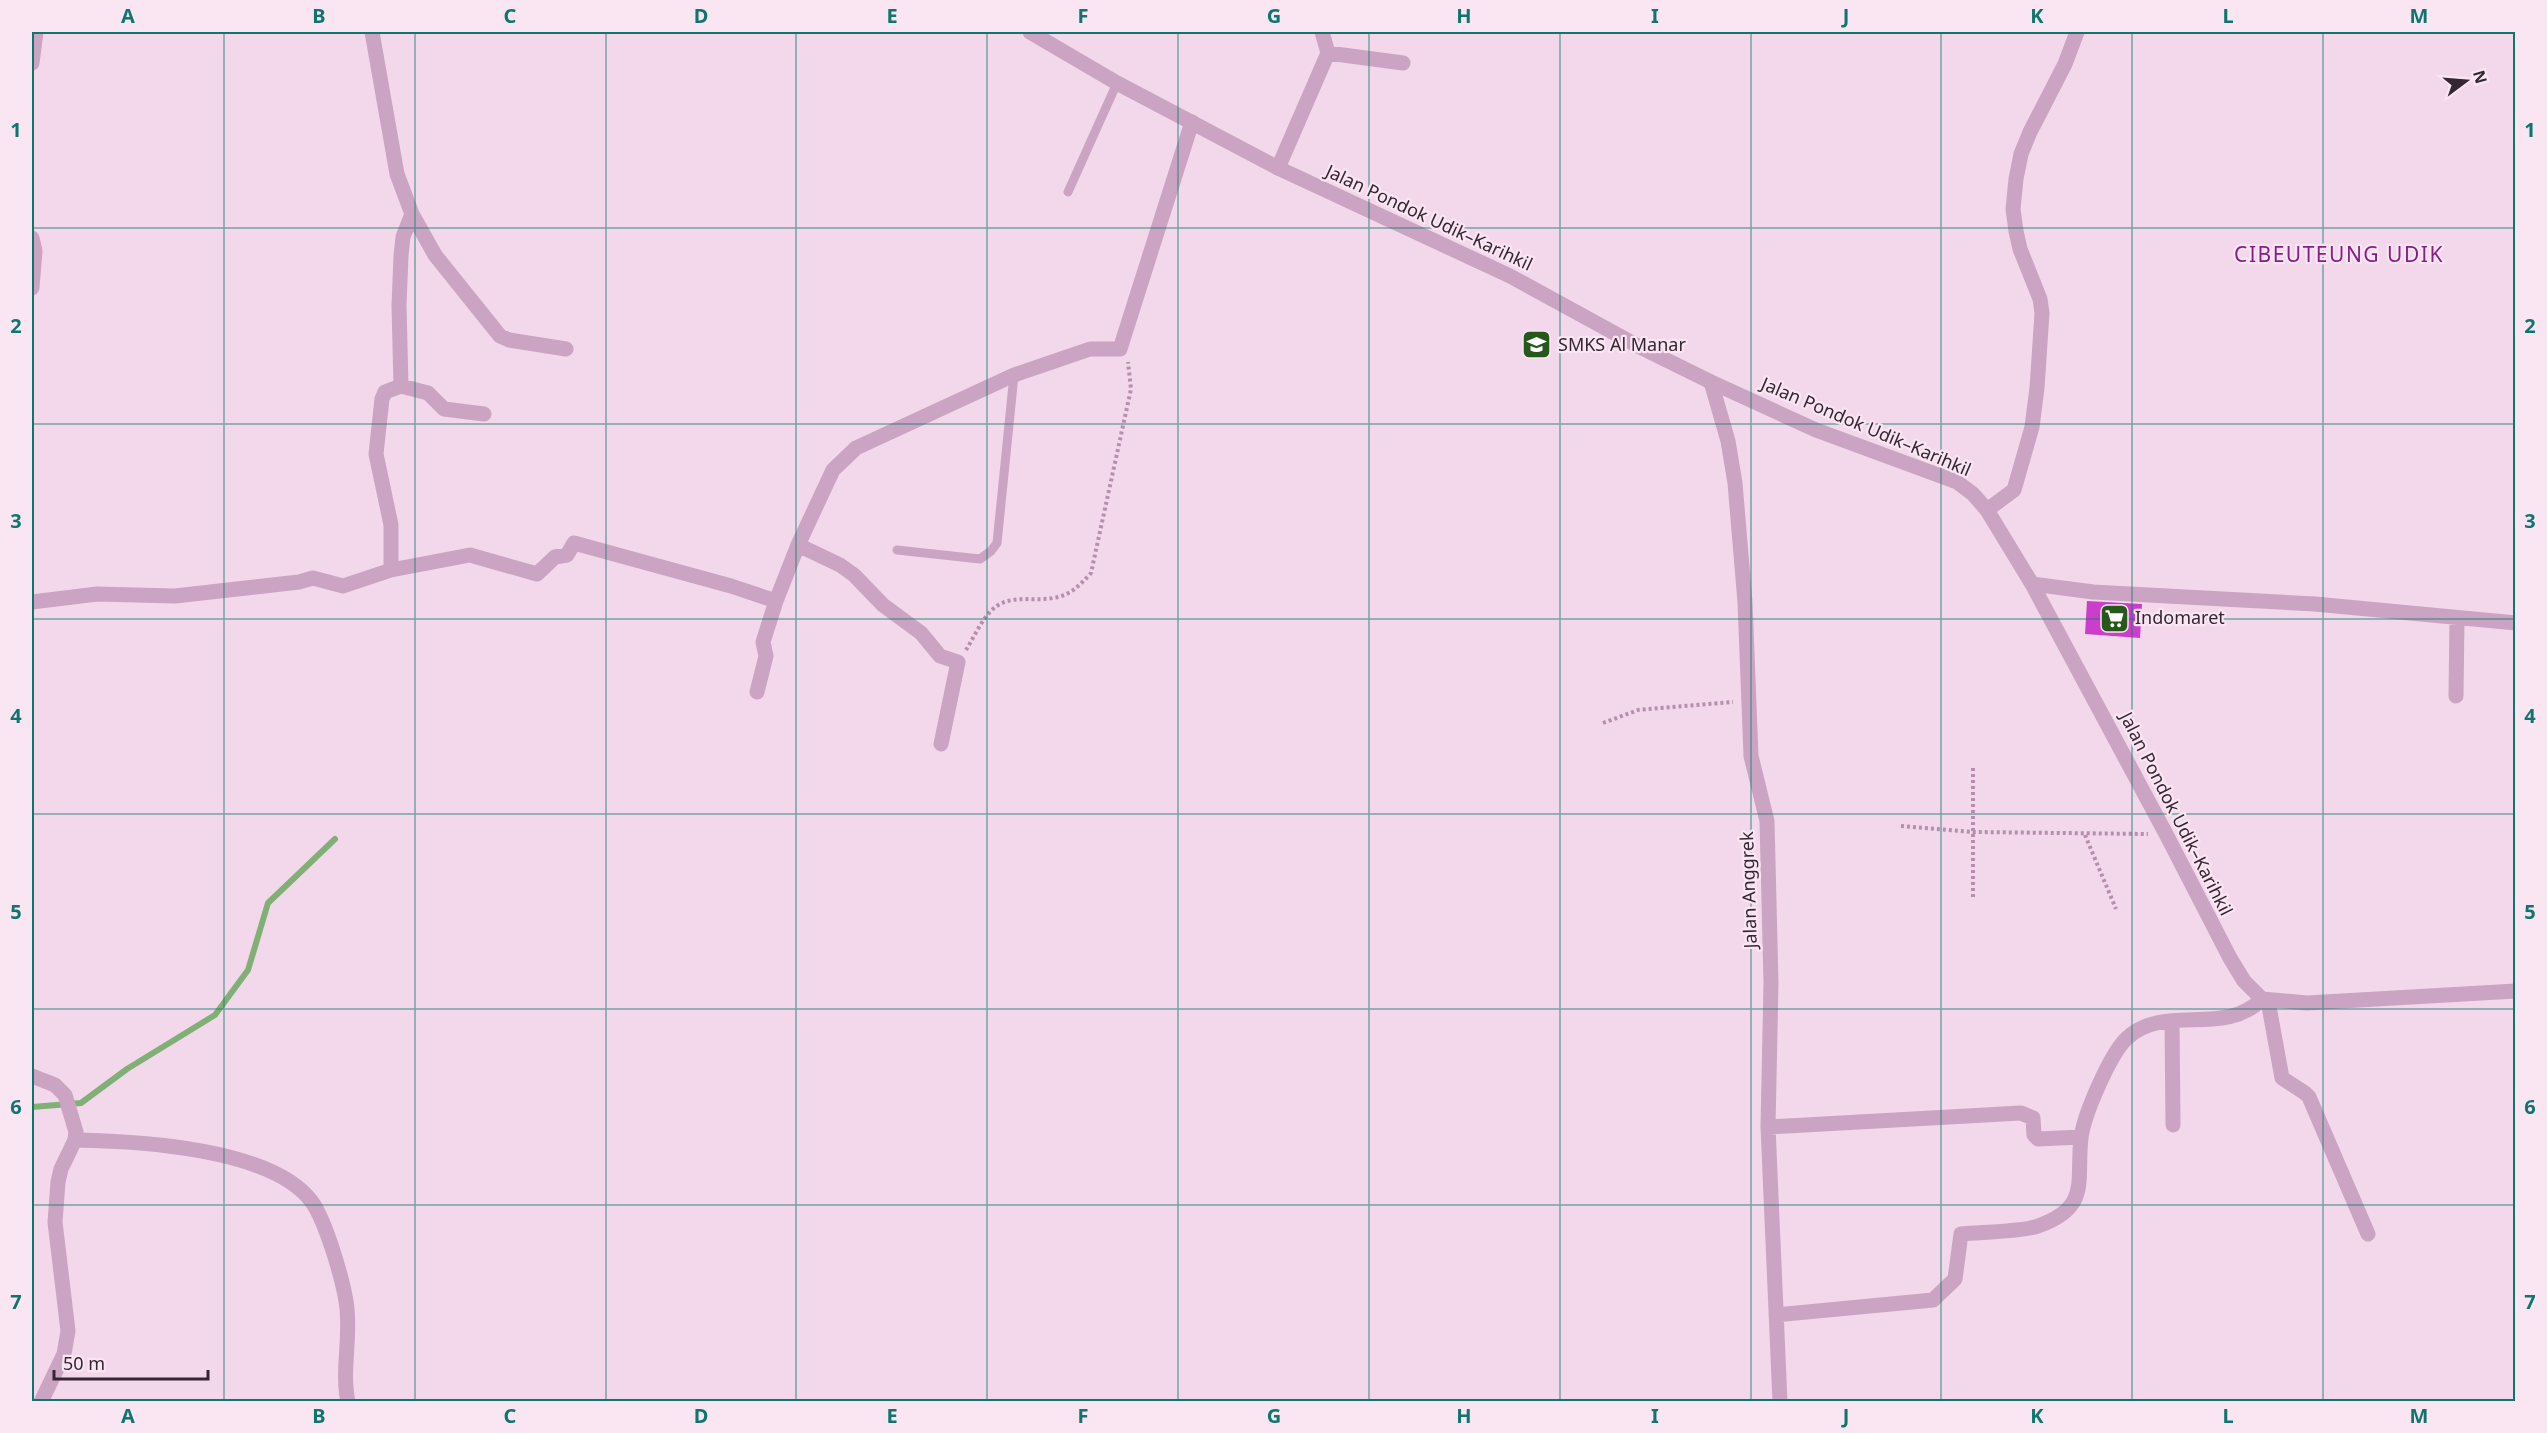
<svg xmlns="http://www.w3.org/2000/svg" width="2547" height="1433" viewBox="0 0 2547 1433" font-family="'Noto Sans',sans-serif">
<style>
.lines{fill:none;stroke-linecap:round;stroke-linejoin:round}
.stream{stroke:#81b076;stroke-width:6}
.building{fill:#ca3ec9}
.path{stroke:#b68eae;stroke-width:4;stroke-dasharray:3 3;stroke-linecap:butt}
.service{stroke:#caa4c2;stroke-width:9}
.minor{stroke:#caa4c2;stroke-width:15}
.tertiary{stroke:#caa4c2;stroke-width:15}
.grid{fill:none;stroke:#0f766e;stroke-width:1.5;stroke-opacity:0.55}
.labels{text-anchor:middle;stroke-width:4.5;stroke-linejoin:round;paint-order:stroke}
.street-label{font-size:18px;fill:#352634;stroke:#fae5f3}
.poi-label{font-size:18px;fill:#352634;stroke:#fae5f3;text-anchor:start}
.quarter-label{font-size:21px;letter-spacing:1.5px;fill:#871d86;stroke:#fae5f3}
.neatline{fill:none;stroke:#0f766e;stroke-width:2}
.grid-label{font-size:20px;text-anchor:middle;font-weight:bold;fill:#0f766e}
</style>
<rect width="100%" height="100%" fill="#f2d8ea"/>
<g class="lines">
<path class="stream" d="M32,1107L81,1103L127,1069L215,1015L248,970L268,903L335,839"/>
</g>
<path class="building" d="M2087,601L2142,604L2140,638L2085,634Z"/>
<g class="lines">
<path class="path" d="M966,650C974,637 981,621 991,611C1008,593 1032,602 1053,598C1070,596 1080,585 1091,573L1131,389L1128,362
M1603,723L1638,710L1733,702
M1973,768V897
M1901,826L1974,832L2148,834
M2085,835L2116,909"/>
<path class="service" d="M1068,192L1117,83
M897,550L980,559L991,551L997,543L1014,375"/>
<path class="minor" d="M372,32L397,174L412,214L435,255L500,336L509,340L566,349
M1328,53L1403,63
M32,63L36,32
M1278,168L1328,53L1322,32
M412,214L403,237L401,256L399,305L401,386L385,392L382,399L376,454L391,525V570L470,555L537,574L555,557L567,555L574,543L731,586L776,601
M32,238L35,251L32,288
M1711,382L1728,441L1735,483L1745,602L1751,756L1767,821L1771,983L1768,1127L1780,1402
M401,386L428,393L444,409L484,414
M1987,510L2014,490L2032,427L2037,388L2042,313L2040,299L2020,249L2016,231L2013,209L2016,179L2021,154L2030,132L2065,64L2077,32
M798,545L840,565L854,575L883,605L921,633L940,656L958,662L941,744
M2032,584L2093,592L2315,604L2516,623
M32,602L97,594L175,596L299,582L313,578L343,586L391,570
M757,692L766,656L763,642L776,601L798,545L833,470L856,448L1014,375L1090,349H1120L1192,122
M2456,696L2457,618
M2268,1001L2282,1078L2305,1093L2309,1097L2368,1234
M2172,1022L2173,1125
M32,1076L55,1085L65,1095L76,1132L75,1140L61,1169L58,1182L55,1222L68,1331L64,1354L41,1402
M1768,1127L2021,1113L2033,1118L2034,1135L2038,1139L2081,1137
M75,1140C137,1141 273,1148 312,1202C326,1222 342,1277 346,1301C352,1335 341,1369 348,1402
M1776,1315L1933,1300L1955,1279L1961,1234C1980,1232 2022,1232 2038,1226C2091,1207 2076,1182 2081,1138C2084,1114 2110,1055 2126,1039C2164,1002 2224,1038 2262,999"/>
<path class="tertiary" d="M1030,32L1117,83L1278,168L1510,276L1638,346L1711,382L1816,430L1957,482L1973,494L1987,510L2032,584L2166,834L2230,958L2244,981L2262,999L2307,1003L2516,991"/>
</g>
<path class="grid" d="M224,32V1402M415,32V1402M606,32V1402M796,32V1402M987,32V1402M1178,32V1402M1369,32V1402M1560,32V1402M1751,32V1402M1941,32V1402M2132,32V1402M2323,32V1402M32,228H2516M32,424H2516M32,619H2516M32,814H2516M32,1009H2516M32,1205H2516"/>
<defs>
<symbol id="school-square" viewBox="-11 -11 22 22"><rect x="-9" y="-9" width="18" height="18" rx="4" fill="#25581a" stroke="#fae5f3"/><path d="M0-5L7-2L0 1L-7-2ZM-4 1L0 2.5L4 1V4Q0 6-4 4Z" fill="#fff"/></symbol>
<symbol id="supermarket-square" viewBox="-11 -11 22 22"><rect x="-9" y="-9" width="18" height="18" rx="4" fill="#25581a" stroke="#fae5f3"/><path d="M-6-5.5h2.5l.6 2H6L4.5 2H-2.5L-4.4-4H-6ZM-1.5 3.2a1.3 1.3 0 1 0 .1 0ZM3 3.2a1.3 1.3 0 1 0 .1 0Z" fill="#fff"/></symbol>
</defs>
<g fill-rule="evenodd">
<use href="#school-square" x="1520" y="328" width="33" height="33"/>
<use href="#supermarket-square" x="2098" y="602" width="33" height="33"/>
</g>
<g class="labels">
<g class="street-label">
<text transform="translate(1429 218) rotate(25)" y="6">Jalan Pondok Udik–Karihkil</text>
<text transform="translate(1866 427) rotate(23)" y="6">Jalan Pondok Udik–Karihkil</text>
<text transform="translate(2176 814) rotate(63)" y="6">Jalan Pondok Udik–Karihkil</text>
<text transform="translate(1749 890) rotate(-92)" y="6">Jalan Anggrek</text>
</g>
<g class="poi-label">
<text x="1558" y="351">SMKS Al Manar</text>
<text x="2135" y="624">Indomaret</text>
</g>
<g class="quarter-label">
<text x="2339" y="262">CIBEUTEUNG UDIK</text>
</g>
</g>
<rect width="2547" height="1433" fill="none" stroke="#fae5f3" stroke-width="66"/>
<g transform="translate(2466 81) rotate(74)" stroke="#fae5f3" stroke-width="4.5" paint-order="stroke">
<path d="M0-4.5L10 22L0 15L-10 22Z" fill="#352634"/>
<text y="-9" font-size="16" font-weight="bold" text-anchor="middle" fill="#352634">N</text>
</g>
<path d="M54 1370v9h154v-9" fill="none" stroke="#352634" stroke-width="3"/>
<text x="63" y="1370" font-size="18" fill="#352634" stroke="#fae5f3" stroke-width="4.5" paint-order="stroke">50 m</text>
<rect x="33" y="33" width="2481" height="1367" class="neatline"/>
<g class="grid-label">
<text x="128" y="23">A</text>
<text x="319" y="23">B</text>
<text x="510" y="23">C</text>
<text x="701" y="23">D</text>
<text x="892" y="23">E</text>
<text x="1083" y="23">F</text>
<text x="1274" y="23">G</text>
<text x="1464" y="23">H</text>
<text x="1655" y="23">I</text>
<text x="1846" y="23">J</text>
<text x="2037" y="23">K</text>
<text x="2228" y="23">L</text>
<text x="2419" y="23">M</text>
<text x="16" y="137">1</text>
<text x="2530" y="137">1</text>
<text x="16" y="333">2</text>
<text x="2530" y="333">2</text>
<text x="16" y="528">3</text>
<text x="2530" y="528">3</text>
<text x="16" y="723">4</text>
<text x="2530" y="723">4</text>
<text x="16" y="919">5</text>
<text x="2530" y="919">5</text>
<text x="16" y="1114">6</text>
<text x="2530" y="1114">6</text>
<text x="16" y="1309">7</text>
<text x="2530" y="1309">7</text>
<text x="128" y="1423">A</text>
<text x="319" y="1423">B</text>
<text x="510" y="1423">C</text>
<text x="701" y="1423">D</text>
<text x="892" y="1423">E</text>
<text x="1083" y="1423">F</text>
<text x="1274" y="1423">G</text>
<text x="1464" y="1423">H</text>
<text x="1655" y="1423">I</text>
<text x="1846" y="1423">J</text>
<text x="2037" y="1423">K</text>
<text x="2228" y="1423">L</text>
<text x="2419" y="1423">M</text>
</g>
</svg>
